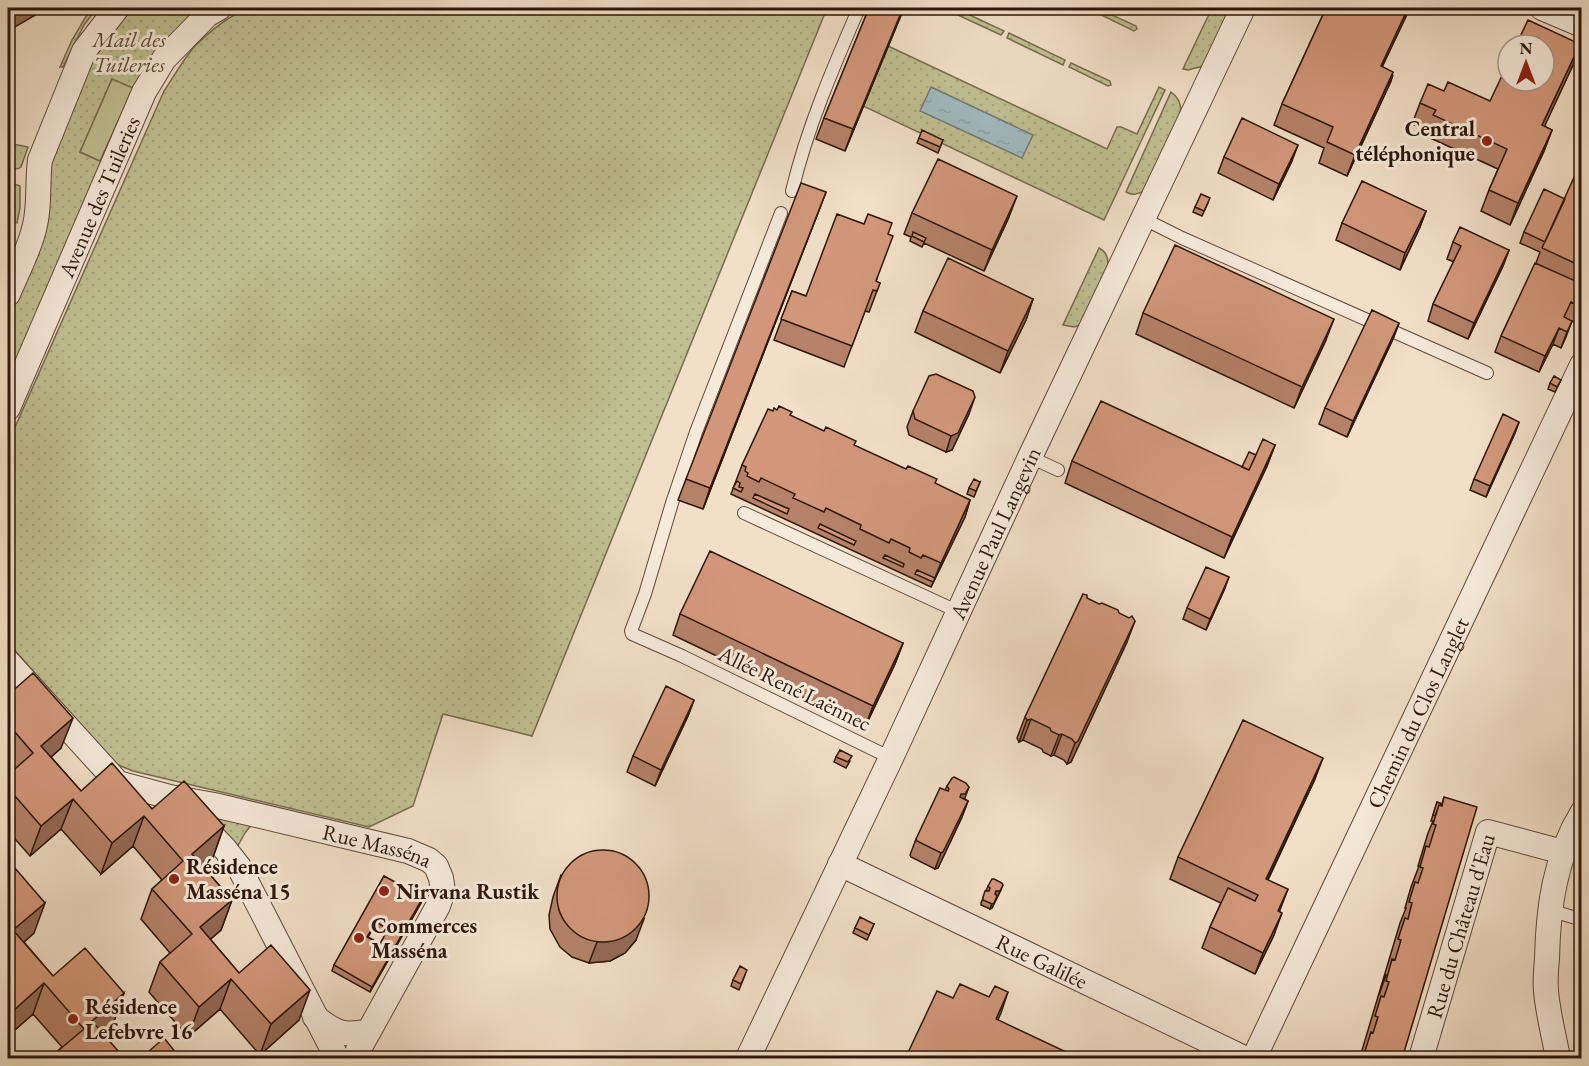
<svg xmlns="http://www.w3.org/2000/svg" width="1589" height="1066" viewBox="0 0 1589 1066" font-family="'EB Garamond',serif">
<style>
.grass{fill:url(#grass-dots);stroke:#776c4f;stroke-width:1.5;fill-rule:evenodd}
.pitch{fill:#c0c092;stroke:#776c4f;stroke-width:1.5}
.water{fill:url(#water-ripples);stroke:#727978;stroke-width:1.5}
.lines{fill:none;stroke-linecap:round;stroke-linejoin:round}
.lane-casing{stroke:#5f493b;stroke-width:14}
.street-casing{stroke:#5f493b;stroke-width:26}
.lane{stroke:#f6eadb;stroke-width:12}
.street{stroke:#f6eadb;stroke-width:24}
.wall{fill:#b58269;stroke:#2e170c;stroke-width:1.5;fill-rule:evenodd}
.shaded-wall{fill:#936a55;stroke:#2e170c;stroke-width:1.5}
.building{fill:#d2977a;stroke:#2e170c;stroke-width:1.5;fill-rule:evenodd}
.poi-dot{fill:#8f2418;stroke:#f6eadb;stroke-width:2}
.labels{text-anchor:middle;stroke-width:6;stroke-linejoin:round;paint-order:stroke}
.park-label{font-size:22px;font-style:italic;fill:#5a4a34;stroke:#f6eadb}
.poi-label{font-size:22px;font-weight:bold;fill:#2e170c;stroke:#f6eadb;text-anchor:start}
.street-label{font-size:22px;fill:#2e170c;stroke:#f6eadb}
</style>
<defs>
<pattern id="grass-dots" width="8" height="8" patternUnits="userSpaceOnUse" patternTransform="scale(1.5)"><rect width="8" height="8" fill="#c0c092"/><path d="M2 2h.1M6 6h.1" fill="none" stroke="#a5a47d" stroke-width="1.8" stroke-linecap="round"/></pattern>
<pattern id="water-ripples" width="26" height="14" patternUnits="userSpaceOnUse" patternTransform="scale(1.5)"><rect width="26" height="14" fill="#a0bac0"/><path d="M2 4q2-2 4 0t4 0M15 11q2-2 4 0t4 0" fill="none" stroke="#8a9fa4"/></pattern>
</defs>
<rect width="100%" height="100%" fill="#f1dfc7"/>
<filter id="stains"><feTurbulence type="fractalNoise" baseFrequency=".00333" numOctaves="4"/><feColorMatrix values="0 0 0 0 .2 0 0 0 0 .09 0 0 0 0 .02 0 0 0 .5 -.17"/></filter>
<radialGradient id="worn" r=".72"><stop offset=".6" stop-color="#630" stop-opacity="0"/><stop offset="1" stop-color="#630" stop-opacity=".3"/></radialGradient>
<path class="grass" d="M91,8H97L84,25L63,67H60L72,40Z
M132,8H197L179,27L164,46L8,381V315L38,247L46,169L89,65L119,22ZM112,79L100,161L80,152Z
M248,8H827L532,736L443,714L413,806L369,827L133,771L116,764L8,643L10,642L8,640V443L164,91C174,76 183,60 194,47C209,32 229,16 248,8Z
M946,8H955L1004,31L1001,35L947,10Z
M1087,8H1097L1136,26L1137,29L1134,31Z
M1212,8H1230L1203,66L1188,70L1183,69Z
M1009,33L1065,60L1063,65L1007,38Z
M888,46L1107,149L1117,127H1121L1137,134L1159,87L1165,90L1104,220L863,106Z
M1071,63L1110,81L1111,85L1108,86L1069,67Z
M1171,92C1179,98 1181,104 1181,114L1144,191C1137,194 1133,196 1126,192Z
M8,143L28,147L21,167C16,171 12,167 8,164Z
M12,183L20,186V208L17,223L8,219V194Z
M1099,248C1105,251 1108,255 1108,263C1107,274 1086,312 1080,325L1074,327L1063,325Z
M212,810L255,820L245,833L236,849L205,821Z"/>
<path class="pitch" d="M112,79L133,88L100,161L80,152Z"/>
<path class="water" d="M931,87L1033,135L1022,158L920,111Z"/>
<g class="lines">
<defs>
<path id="lane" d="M792,191C807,128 833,68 859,8
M781,213L696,432L672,503L645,594L631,631L632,634L682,656L891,758
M1144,219L1182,238L1487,373
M1030,457L1058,470
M744,513L959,612
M1550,910L1582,920"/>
<g id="street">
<path d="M1542,8L1582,25"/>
<path d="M8,294C17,272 30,249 35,225C40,204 37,182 40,160L84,51L117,8"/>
<path id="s1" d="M8,408L144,92L164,59L207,15L219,8"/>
<path id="s2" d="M8,662L118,783L170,797L214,805L408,851L429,860L436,866L441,878L443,891L438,906L369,1031C343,1037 336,1033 315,1017"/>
<path d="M195,818L225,849L239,867L337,1058"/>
<path id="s3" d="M840,864L1244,1058"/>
<path d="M354,1058L369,1031"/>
<path id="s4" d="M748,1058L891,758L1030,457L1243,8"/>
<path id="s5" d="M1254,1058L1582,365"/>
<path id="s6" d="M1421,1058L1488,832L1563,852"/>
<path d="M1558,1058C1554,1036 1548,1014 1546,991C1545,980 1546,969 1547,959C1548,908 1555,857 1582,813"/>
</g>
</defs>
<use href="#lane" class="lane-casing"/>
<use href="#street" class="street-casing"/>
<use href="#lane" class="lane"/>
<use href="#street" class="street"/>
</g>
<path class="wall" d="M869,8H904L845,151L816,139L824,118Z
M1326,8H1410L1382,67L1392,75L1391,81L1347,176L1319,163L1324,148L1274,125L1282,104Z
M1573,65L1544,126L1552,130L1544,151L1510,225L1481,211L1489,190L1498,169L1426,136L1428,131L1412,124L1420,103L1444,91L1490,101Z
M919,138L943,140L938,153L917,143Z
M1224,157L1292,161L1273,200L1218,173Z
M1581,175V285L1579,284L1577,291L1581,293V310L1576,323L1572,321L1561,348L1553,344L1539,372L1495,352L1501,336L1536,263L1540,252L1520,243L1524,232L1565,199Z
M826,192L703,509L678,500L686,479Z
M1208,203L1202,216L1193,212L1195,207Z
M1426,211L1420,227L1400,270L1336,240L1342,223Z
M912,213L1009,217L984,271L924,243L922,247L910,241L911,237L904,234Z
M888,234L876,282L880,283L869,312L865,311L844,367L774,340L792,291L806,296Z
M1453,242L1509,250L1503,266L1468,339L1428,321L1433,304L1454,262L1447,259Z
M1033,299L1026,320L1000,373L915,332L923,311Z
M1143,313L1326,340L1294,408L1136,334Z
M1399,323L1393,339L1347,437L1319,424L1325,408Z
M1561,380L1555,392L1548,389L1550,383Z
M777,410L970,500L965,517L931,587L731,494L742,465L773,411Z
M913,411L969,414L952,450L946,452L909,435L907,427Z
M1519,422L1515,433L1486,497L1470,490L1474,479Z
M1275,445L1267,466L1224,558L1065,483L1072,461L1242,467L1256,455Z
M980,482L974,497L967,494L969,488Z
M1225,588L1206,630L1183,619L1187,608Z
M1087,598L1127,642L1071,762L1067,764L1064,760L1054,755L1051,756L1043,752L1042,749L1023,740L1019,742L1017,738L1025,717Z
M680,614L903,643L895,664L865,727L673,635Z
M1581,654V665L1578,664Z
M8,695L61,748L51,757L81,791L224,826L213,857L202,866L232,900L221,930L210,939L239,973L299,1020L260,1055L220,1009L188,1037L149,992L160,962L170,953L141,919L152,889L162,880L133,846L101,874L61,829L30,856L8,831V775L12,771L8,767Z
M694,700L688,716L655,786L627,772L633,756Z
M836,757L850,761L846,768L834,762Z
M1315,779L1268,880L1280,912L1274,935L1255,974L1202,948L1210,927L1221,903L1170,879L1178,857Z
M947,786L968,801L962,817L938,868L935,869L911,857L910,855L916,839L945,790Z
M1444,797L1402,1059H1361V1057H1360L1400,923L1406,908H1405L1411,887L1419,866H1418L1428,833L1433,821H1431L1437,802L1442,804Z
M8,860L34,933L24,942L53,976L124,993L113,1024L102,1033L125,1059H51L52,1056L62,1047L33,1014L8,1036Z
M561,875L636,940L625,953L610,961L589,963L572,957L560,947L550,929L549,915L553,897Z
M384,876L421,903L370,992L332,971L334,965ZM374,927L386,934L380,944L368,937Z
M988,886L1001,890L992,908L990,909L981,905V903Z
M874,924L867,940L853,933L855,928Z
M745,975L739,990L731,986L733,980Z"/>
<path class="shaded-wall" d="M25,8H45L44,10L8,31V18Z
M903,8H904L845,151L853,129Z
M1408,8H1410L1375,82L1381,66Z
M1580,44L1573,65L1535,147L1542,125Z
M1393,72L1388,88L1393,75L1391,81L1347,176L1355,155Z
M1552,130L1544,151L1510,225L1518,203Z
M1298,145L1292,161L1273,200L1279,184Z
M826,192L818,213L703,509L710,488Z
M1017,196L1009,217L984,271L992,250Z
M1426,211L1420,227L1400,270L1405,253Z
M1509,250L1503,266L1468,339L1474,323Z
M1033,299L1026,320L1000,373L1008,351Z
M1334,319L1326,340L1294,408L1302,387Z
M1572,321L1566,337L1561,348L1567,332Z
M1399,323L1393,339L1347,437L1353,421Z
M1559,328L1553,344L1539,372L1545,356Z
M975,397L969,414L952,450L946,452L951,436Z
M1519,422L1515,433L1486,497L1490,486Z
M1275,445L1267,466L1224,558L1232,537Z
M970,500L965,517L931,587L941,563Z
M1229,577L1225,588L1206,630L1210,619Z
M1135,621L1127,642L1071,762L1067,764L1075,743Z
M903,643L895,664L865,727L873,706Z
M694,700L688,716L655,786L661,770Z
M73,718L61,748L30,776L41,746Z
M1031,719L1023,740L1019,742L1027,720Z
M1062,734L1054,755L1051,756L1059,735Z
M1323,758L1315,779L1258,900L1266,879Z
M969,787L963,803L954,813L961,794Z
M73,799L61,829L30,856L41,826Z
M968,801L962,817L938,868L935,869L941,853Z
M144,816L133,846L101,874L112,843Z
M224,826L213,857L181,885L192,854Z
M1003,885L992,908L990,909L996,891Z
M1288,889L1280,910L1270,932L1278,911Z
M423,897L421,903L370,992L372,987Z
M232,900L221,930L189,958L200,927Z
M45,903L34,933L8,956L13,930Z
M1282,913L1274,935L1255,974L1263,953Z
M644,919L636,940L625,953L610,961L589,963L597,942Z
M231,979L220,1009L188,1037L199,1007Z
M44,983L33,1014L8,1036V1025L13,1011Z
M310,990L299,1020L260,1055L271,1024Z
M1008,992L1001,1013L989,1040L996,1019Z
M124,993L113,1024L81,1052L92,1021Z"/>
<path class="building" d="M8,8H25L8,18Z
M869,8H903L853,129L824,118Z
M1326,8H1408L1381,66L1393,72L1355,155L1327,142L1333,127L1282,104Z
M1528,20L1580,44L1542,125L1552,130L1518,203L1489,190L1507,149L1433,115L1436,110L1420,103L1428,84L1444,91L1448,82L1490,101L1508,63V81H1544V45H1516Z
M1242,118L1298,145L1279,184L1224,157Z
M922,130L943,140L940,147L919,138Z
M938,159L1017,196L992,250L912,213Z
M1576,173L1581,175V266L1542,248Z
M1362,181L1426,211L1405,253L1342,223Z
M801,183L826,192L710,488L686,479Z
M1544,189L1565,199L1545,242L1524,232Z
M1201,194L1210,198L1204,211L1195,207Z
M837,214L864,224L868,214L892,223L888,234L893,236L876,281L880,283L877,291L873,290L852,346L781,319L792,291L806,296Z
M1460,227L1509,250L1474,323L1433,304L1461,246L1453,242Z
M913,232L926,238L924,242L912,236Z
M1175,245L1334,319L1302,387L1143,313Z
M948,258L1033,299L1008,351L923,311Z
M1535,263L1580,283L1576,291L1581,293V307L1571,302L1564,317L1572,321L1567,332L1559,328L1545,356L1501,336Z
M1372,310L1399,323L1353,421L1325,408Z
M936,374L973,391L975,397L958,433L951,436L915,419L913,411L929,376Z
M1554,376L1561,380L1557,387L1550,383Z
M1101,401L1249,470L1263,439L1275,445L1232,537L1072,461Z
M779,406L792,412L790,415L824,431L826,427L856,441L854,445L906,469L908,466L937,479L935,483L970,500L941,563L923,555L921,558L909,552L910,548L891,539L889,543L860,529L861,525L826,508L824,512L793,498L795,494L761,478L759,482L747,476L748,473L745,471L746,467L742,465L768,409L773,411L774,408L777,410Z
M1503,414L1519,422L1490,486L1474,479Z
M1249,452L1256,455L1249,470L1242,467Z
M974,479L980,482L976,491L969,488Z
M737,481L740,483L739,487L743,488L741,492L733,488Z
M755,494L789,509L787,514L753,498Z
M820,524L856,541L854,545L818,528Z
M710,551L903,643L873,706L680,614Z
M885,555L904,564L903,567L883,558Z
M1206,567L1229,577L1210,619L1187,608Z
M917,570L935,578L933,582L915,574Z
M1083,594L1087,595V598L1099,604L1102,603L1118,610L1119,613L1129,618L1132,616L1135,621L1078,741L1075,743L1072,739L1062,734L1059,735L1051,731L1050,728L1031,719L1027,720L1025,717Z
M33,673L73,718L41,746L81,791L112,763L152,809L184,781L224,826L192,854L232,900L200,927L239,973L271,945L310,990L271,1024L231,979L199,1007L160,962L192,934L152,889L183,861L144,816L112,843L73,799L41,826L8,788V775L33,753L8,724V695Z
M666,686L694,700L661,770L633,756Z
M1243,720L1323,758L1266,879L1288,889L1278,911L1282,913L1263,953L1210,927L1228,888L1255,901L1258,895L1178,857Z
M840,750L852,756L848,762L836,757Z
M954,777L966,783L969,787L965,794H961L960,797L968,801L943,852L941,853L917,841L916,839L940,788L948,791L949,789L947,786L952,778Z
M1444,797L1477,807L1402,1059H1366L1368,1052L1365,1051L1371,1032L1373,1033L1378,1017L1375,1016L1381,996L1384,997L1389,982L1386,981L1392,959L1395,960L1401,940L1398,939L1405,918L1408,919L1412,903L1409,902L1415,882L1418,883L1423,868L1420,867L1426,846L1429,847L1436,825L1433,824L1439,805L1442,806Z
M1437,802L1442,804L1441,805H1439L1435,816L1433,815Z
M557 896a46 46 0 1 1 92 0a46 46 0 1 1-92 0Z
M8,860L45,903L13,930L53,976L85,948L124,993L92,1021L125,1059H54L52,1056L84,1029L44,983L13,1011L8,1005Z
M384,876L423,897L372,987L334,965ZM376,922L388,929L380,944L367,937Z
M992,879H994L1002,883L1003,885L1000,891H996L995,894L997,896L994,903L992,904L983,900V897L985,891H989L990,888L988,886Z
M860,917L874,924L869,935L855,928Z
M740,966L747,970L741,984L733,980Z
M1385,975H1386L1379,995Z
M960,984L989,997L995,986L1008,992L996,1019L1081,1059H905L937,991L953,998Z
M164,1038L181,1059H140Z"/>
<g class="poi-dot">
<circle cx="1487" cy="141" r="6"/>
<circle cx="174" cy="879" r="6"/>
<circle cx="384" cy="891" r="6"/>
<circle cx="359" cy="938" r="6"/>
<circle cx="73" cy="1019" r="6"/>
</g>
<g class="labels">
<g class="park-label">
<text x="129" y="47">Mail des<tspan x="129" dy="25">Tuileries</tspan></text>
</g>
<g class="poi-label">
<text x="1475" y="136" text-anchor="end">Central<tspan x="1475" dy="25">téléphonique</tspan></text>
<text x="186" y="874">Résidence<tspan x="186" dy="25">Masséna 15</tspan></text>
<text x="396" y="899">Nirvana Rustik</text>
<text x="371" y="933">Commerces<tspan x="371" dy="25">Masséna</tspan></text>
<text x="85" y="1014">Résidence<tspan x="85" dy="25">Lefebvre 16</tspan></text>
</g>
<g class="street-label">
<text dy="8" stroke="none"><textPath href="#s1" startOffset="230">Avenue des Tuileries</textPath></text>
<text dy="8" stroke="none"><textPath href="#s4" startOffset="580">Avenue Paul Langevin</textPath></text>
<text transform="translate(795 688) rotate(26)" y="8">Allée René Laënnec</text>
<text dy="8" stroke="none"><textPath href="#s5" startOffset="382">Chemin du Clos Langlet</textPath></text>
<text dy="8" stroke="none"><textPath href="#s2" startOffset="430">Rue Masséna</textPath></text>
<text dy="8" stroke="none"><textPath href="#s6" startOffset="138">Rue du Château d'Eau</textPath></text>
<text dy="8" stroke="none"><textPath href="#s3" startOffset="224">Rue Galilée</textPath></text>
</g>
</g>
<rect width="1589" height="1066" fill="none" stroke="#f1dfc7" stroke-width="30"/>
<rect x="9" y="9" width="1571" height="1048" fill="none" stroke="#2e170c" stroke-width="3"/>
<rect x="15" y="15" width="1559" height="1036" fill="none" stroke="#2e170c" stroke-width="1.5"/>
<g transform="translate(1526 63)"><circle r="28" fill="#f6eadb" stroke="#a69688" stroke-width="1.5"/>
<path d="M0-4.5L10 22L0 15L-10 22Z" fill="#8f2418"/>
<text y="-9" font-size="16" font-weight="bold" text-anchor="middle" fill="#2e170c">N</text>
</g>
<rect width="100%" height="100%" filter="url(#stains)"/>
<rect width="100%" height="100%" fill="url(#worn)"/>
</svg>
